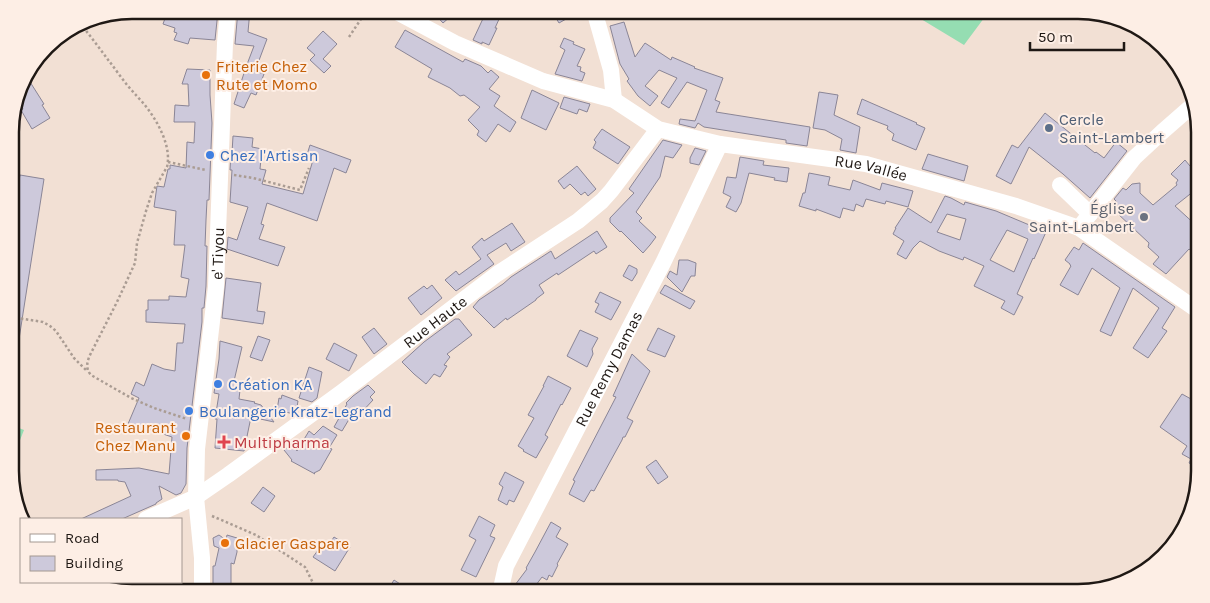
<svg xmlns="http://www.w3.org/2000/svg" width="1210" height="603" viewBox="0 0 1210 603" font-family="Karla,sans-serif">
<style>
.green{fill:#95ddb2}
.building{fill:#cdc9db;stroke:#8a8596;fill-rule:evenodd}
.lines{fill:none;stroke-linecap:round;stroke-linejoin:round}
.path{stroke:#aa9c93;stroke-width:2.5;stroke-dasharray:2.5 2.5;stroke-linecap:butt}
.minor{stroke:#fff;stroke-width:16}
.food-dot{fill:#e8710a;stroke:#fdeee5;stroke-width:2}
.service-dot{fill:#5c6f8a;stroke:#fdeee5;stroke-width:2}
.shop-dot{fill:#3f7fe0;stroke:#fdeee5;stroke-width:2}
.worship-dot{fill:#6b7280;stroke:#fdeee5;stroke-width:2}
.health-dot{fill:#e0444e;stroke:#fdeee5;stroke-width:2}
.labels{text-anchor:middle;stroke-width:4;stroke-linejoin:round;paint-order:stroke}
.food-label{font-size:16px;fill:#c56008;stroke:#fdeee5;text-anchor:start}
.service-label{font-size:16px;fill:#4e5e75;stroke:#fdeee5;text-anchor:start}
.shop-label{font-size:16px;fill:#366cbe;stroke:#fdeee5;text-anchor:start}
.street-label{font-size:16px;fill:#1f1814;stroke:#fdeee5}
.worship-label{font-size:16px;fill:#5b616d;stroke:#fdeee5;text-anchor:end}
.health-label{font-size:16px;fill:#be3a42;stroke:#fdeee5;text-anchor:start}
.rim{fill:none;stroke:#1f1814;stroke-width:2.5}
</style>
<rect width="100%" height="100%" fill="#f2e0d4"/>
<path class="green" d="M927,10H990L964,45L921,19Z
M11,425L24,430L11,463Z"/>
<path class="building" d="M168,10L194,18L201,10L218,11L215,40L190,38L188,44L174,40L177,33L174,32L175,28L163,24Z
M238,10H250L248,32L267,39L255,71L264,74L256,95L251,93L244,108L234,104L246,67L254,46L235,44Z
M431,10H446L451,16L443,23Z
M487,10L500,17L495,28H497L489,45L482,42V44L473,40Z
M551,10H582L559,23Z
M624,22L635,57L645,43L671,60L672,57L695,67L694,68L723,78L715,100L720,102L716,112L810,127L807,146L786,143V140L704,127L698,123L695,128L679,124L680,119L695,121L707,90L687,82L669,108L661,103L677,78L659,70L645,86L658,96L650,106L638,96L627,81L629,79L620,64L610,26Z
M405,30L463,62L465,59L481,66L488,73L491,70L499,77L489,89L500,96L494,106L516,122L510,132L498,124L486,142L477,135L479,131L468,120L480,107L464,95L460,96L450,88L428,77L432,69L395,47Z
M323,31L337,44L323,59L331,66L324,73L310,60L315,55L307,48Z
M564,38L574,42L573,44L585,49L577,66L581,67L580,71L585,73L582,81L555,74L565,50L560,47Z
M187,69L210,70V95L212,123L209,200H207L206,220L205,246H207L206,286L204,308H202V322L187,448L186,484L181,493L176,495L159,486L162,499L156,503V504L122,519H81L131,496L125,482L118,481V480H96V470L139,468L169,474L172,437L145,428L143,431L128,424L139,398L131,394L136,382L144,386L152,364L164,369L175,371L177,343H183L185,324L146,322V310H148V300H169V296L186,297L189,279L181,277L185,245H174L176,211L154,207L157,186L164,187L168,169H170V165L186,168L187,142L194,143L195,122H174L175,105L189,106L188,84H182Z
M25,74L44,104L42,105L50,118L32,129L21,110L23,109L17,99L22,78Z
M532,90L559,103L546,130L521,118Z
M819,92L838,95L834,115L860,127L856,153L840,150L842,139L825,130L813,128Z
M564,97L590,104L587,112L579,109L577,114L560,108Z
M862,99L917,123L916,124L925,128L916,150L892,140L894,134L887,129L888,126L857,114Z
M1045,113L1095,153L1096,152L1104,158L1116,142L1127,151L1090,198L1063,174L1029,147L1011,184L996,176L1012,145L1018,148Z
M602,129L630,147L618,164L593,148L596,142L594,140Z
M233,136L253,138L252,147L262,149L260,169L266,170L262,184L303,194L313,160L306,158L310,145L351,160L346,173L334,168L317,221L267,203L261,224L264,225L259,239L285,247L278,266L227,249L228,237L237,240L248,207L230,202L232,170H230L231,153H232Z
M663,140L682,145L673,158L665,156L660,177L636,212L642,218L639,221L656,237L650,245L643,253L621,231L620,232L610,222V218L634,193L629,189Z
M695,148L706,151L699,165L690,163V158Z
M928,154L968,166L964,181L922,169Z
M740,157L764,161L763,165L789,168L787,182L774,180L775,178L749,173L741,203L736,212L726,207L731,197L723,193L727,177L736,178Z
M1199,157V177L1194,182L1199,187L1175,206L1199,228V257L1189,249L1166,274L1153,264L1159,257L1148,247L1149,243L1117,213L1114,214V207L1116,201L1114,199L1123,188L1126,190L1132,184L1140,183V193L1153,205L1177,185L1176,183L1178,180L1171,174L1185,160L1190,166Z
M577,166L596,189L588,196L585,192L581,195L570,184L564,189L558,181Z
M809,173L830,177L828,185L850,190L853,180L880,190L882,183L913,191L908,207L886,201L885,204L866,199L863,207L856,204L854,211L843,208L840,218L816,209V211L799,206L803,193H805Z
M20,175L44,179L17,352L11,351V235H12L14,222L16,210H14Z
M945,196L951,198L964,205L965,202L996,211L1046,232L1034,259L1033,258L1017,294L1023,297L1014,315L1001,308L1005,301L974,286L984,266L964,257L963,260L939,251L920,241L913,248L906,259L897,254L904,241L893,234L896,228H895L908,208L931,223ZM947,214L966,219L960,240L937,232ZM1007,230L1028,239L1014,272L990,260Z
M512,223L525,242L511,251L506,243L487,255L494,264L456,291L445,280L456,271L459,275L481,259L472,247L482,238L484,241Z
M597,231L607,247L596,254L594,251L558,275L557,273L539,285L544,293L536,299V300L507,320L506,318L494,328L473,307L479,300L503,284L511,277L551,251L555,259Z
M1083,243L1175,307L1162,328L1167,331L1148,358L1133,348L1159,308L1133,288L1111,336L1100,331L1120,288L1092,268L1078,295L1060,285L1071,266L1070,265V264L1065,260L1074,247L1079,250Z
M679,260H688L696,263L695,276H691L682,292L667,277L670,271L677,275Z
M629,265L637,269V273L632,281L623,276Z
M226,278L261,283L257,311L265,312L263,324L222,318Z
M432,285L442,298L421,315L408,298L424,286L427,289Z
M665,285L695,301L690,309L660,293Z
M600,292L621,302L611,320L595,312L599,304L595,302Z
M455,319H459L472,335L447,354L450,357L444,365L447,366L440,377L434,374L426,384L414,374L402,362L424,342Z
M374,328L387,344L374,354L362,337Z
M658,328L675,336L665,357L647,350Z
M580,330L598,338L592,349L593,354L587,367L567,356Z
M258,336L270,340L262,361L250,357Z
M220,341L242,347L234,381H241L239,399L255,402L254,403L261,405L274,422L251,417L244,451L215,448L217,419H215L219,394L214,393L219,359Z
M334,343L357,355L349,371L326,359Z
M632,354L650,371L627,418L633,421L625,437H623L622,440L594,491L591,490L584,502L569,494L575,481L573,480L616,397L613,396Z
M309,367L322,372L317,398L312,402L299,398Z
M548,376L571,388L562,405L561,404L545,435L548,437L536,458L523,451L524,450L518,446L534,418L528,415L544,386H543Z
M368,385L375,392L370,397L373,400L359,415L354,411L342,431L334,427L347,404L346,403L353,396Z
M1182,394L1200,404V469L1189,463L1191,459L1182,454L1187,446L1160,427Z
M282,395L298,401L296,413L294,414L277,410L279,398L281,399Z
M323,426L337,435L329,448L332,449L320,470L314,473L315,474L291,461L292,460L284,450L292,444L297,451L309,431L314,435Z
M656,460L668,477L658,484L646,467Z
M505,472L524,482L514,502L509,500L507,505L498,500L503,487L499,484Z
M263,487L275,496L264,512L251,503Z
M479,516L495,525L490,536L495,538L476,577L461,570L476,540L469,536Z
M551,522L561,528L556,537L568,544L557,564L558,565L552,577L549,575L547,580L542,577L530,593H517L512,589L527,569L526,568L535,552Z
M219,535L226,540L227,535L237,538L235,546L237,547V552L234,564L231,563V593H213V566H215L219,548L214,546L213,538Z
M334,537L350,547L335,571L313,557L321,546L326,549Z
M394,580L414,593H386Z"/>
<g class="lines">
<path class="path" d="M80,23C95,42 109,61 124,81C130,89 137,96 144,104C157,120 172,146 167,167L152,193L146,211L137,243L135,263L117,302L91,353C87,361 85,368 91,375L131,398L154,408L187,419
M349,37L367,10
M168,162L206,170
M234,175L253,178L300,190L309,168
M11,317L43,322L50,326L56,331L74,358L87,371
M212,516L256,535L305,567L318,593"/>
<g class="minor">
<path id="s1" d="M393,10L455,43L543,81L614,100L658,129L720,144L866,164L1016,206L1079,228L1200,312"/>
<path d="M594,10L611,70L614,100"/>
<path d="M1060,185L1090,214"/>
<path d="M1079,228L1134,158L1162,132L1194,104"/>
<path id="s2" d="M146,519L196,497L228,475L342,392L497,274L578,221L602,201L611,191L658,129"/>
<path id="s3" d="M202,593V558L196,497L197,449L216,287L225,43L228,10"/>
<path id="s4" d="M500,593L506,566L663,263L720,144"/>
</g>
</g>
<g class="food-dot">
<circle cx="206" cy="75" r="5"/>
<circle cx="186" cy="436" r="5"/>
<circle cx="225" cy="543" r="5"/>
</g>
<circle class="service-dot" cx="1049" cy="128" r="5"/>
<g class="shop-dot">
<circle cx="210" cy="155" r="5"/>
<circle cx="218" cy="384" r="5"/>
<circle cx="189" cy="411" r="5"/>
</g>
<circle class="worship-dot" cx="1144" cy="217" r="5"/>
<path class="health-dot" d="M221.5 434.5h5v5h5v5h-5v5h-5v-5h-5v-5h5z"/>
<g class="labels">
<g class="food-label">
<text x="216" y="72">Friterie Chez<tspan x="216" dy="18">Rute et Momo</tspan></text>
<text x="176" y="433" text-anchor="end">Restaurant<tspan x="176" dy="18">Chez Manu</tspan></text>
<text x="235" y="549">Glacier Gaspare</text>
</g>
<g class="service-label">
<text x="1059" y="125">Cercle<tspan x="1059" dy="18">Saint-Lambert</tspan></text>
</g>
<g class="shop-label">
<text x="220" y="161">Chez l'Artisan</text>
<text x="228" y="390">Création KA</text>
<text x="199" y="417">Boulangerie Kratz-Legrand</text>
</g>
<g class="street-label">
<text dy="6" stroke="none"><textPath href="#s1" startOffset="509">Rue Vallée</textPath></text>
<text dy="6" stroke="none"><textPath href="#s3" startOffset="341">e' Tiyou</textPath></text>
<text dy="6" stroke="none"><textPath href="#s2" startOffset="351">Rue Haute</textPath></text>
<text dy="6" stroke="none"><textPath href="#s4" startOffset="250">Rue Remy Damas</textPath></text>
</g>
<g class="worship-label">
<text x="1134" y="214">Église<tspan x="1134" dy="18">Saint-Lambert</tspan></text>
</g>
<g class="health-label">
<text x="234" y="448">Multipharma</text>
</g>
</g>
<path d="M0 0H1210V603H0ZM132 19H1078A113 113 0 0 1 1191 132V471A113 113 0 0 1 1078 584H132A113 113 0 0 1 19 471V132A113 113 0 0 1 132 19Z" fill="#fdeee5" fill-rule="evenodd"/>
<path class="rim" d="M132 19H1078A113 113 0 0 1 1191 132V471A113 113 0 0 1 1078 584H132A113 113 0 0 1 19 471V132A113 113 0 0 1 132 19Z"/>
<rect x="20" y="518" width="162" height="65" fill="#fdeee5" stroke="#a49891"/>
<rect x="30" y="534" width="25" height="8" fill="#ffffff" stroke="#a49891"/>
<text x="65" y="543" font-size="15" fill="#1f1814">Road</text>
<rect x="30" y="556" width="25" height="15" fill="#cdc9db" stroke="#a49891"/>
<text x="65" y="568" font-size="15" fill="#1f1814">Building</text>
<path d="M1030 42v8h94v-8" fill="none" stroke="#1f1814" stroke-width="2.5"/>
<text x="1038" y="42" font-size="15" fill="#1f1814" stroke="#fdeee5" stroke-width="4" paint-order="stroke">50 m</text>
</svg>
